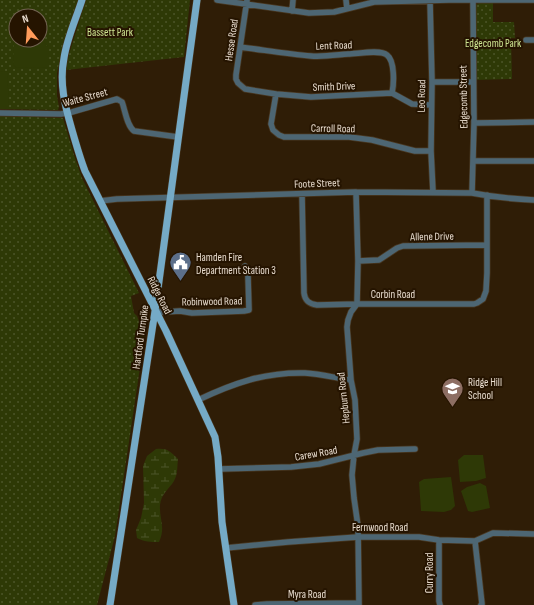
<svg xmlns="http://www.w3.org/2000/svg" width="534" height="605" viewBox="0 0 534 605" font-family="'Sofia Sans Condensed',sans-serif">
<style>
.grass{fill:url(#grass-dots);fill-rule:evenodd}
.wetland{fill:url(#wetland-marsh)}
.garden{fill:#2e3906}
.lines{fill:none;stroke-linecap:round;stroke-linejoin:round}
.minor-casing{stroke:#493822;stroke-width:7}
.major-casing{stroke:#493822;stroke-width:8}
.minor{stroke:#4d6673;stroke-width:5.5}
.major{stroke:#75aac6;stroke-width:7}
.labels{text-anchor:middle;stroke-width:4;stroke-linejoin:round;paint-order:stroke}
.park-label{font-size:11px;fill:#cde490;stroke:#251400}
.street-label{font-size:11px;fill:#e8dcce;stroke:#251400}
.poi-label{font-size:11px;fill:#e8dcce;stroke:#251400;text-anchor:start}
</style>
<defs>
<pattern id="grass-dots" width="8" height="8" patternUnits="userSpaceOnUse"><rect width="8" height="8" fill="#2e3906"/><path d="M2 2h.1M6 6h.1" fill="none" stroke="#4c5529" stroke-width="1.8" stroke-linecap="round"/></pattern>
<pattern id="wetland-marsh" width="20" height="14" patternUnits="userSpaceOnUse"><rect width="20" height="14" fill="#2e3906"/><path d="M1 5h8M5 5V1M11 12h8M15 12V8" fill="none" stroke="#4c5529"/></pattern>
</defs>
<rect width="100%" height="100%" fill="#2f1d06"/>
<path class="grass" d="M0,0H78L65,38L57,73V96L59,107L58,110L0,109ZM16,16H40V40H16Z
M86,0H190L184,57L66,70L69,54Z
M479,3H493V22H514L515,38H511L512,79L476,80L475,7L476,5Z
M0,116L63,118L74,155L82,178L139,293L131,296L134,313L137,316L141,327H146L115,536L97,605H0Z"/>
<path class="wetland" d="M156,449C167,448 170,451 178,459C177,467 178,474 174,481C169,489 161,494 160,505C159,519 166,527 159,542C151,542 144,542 137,538L136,530L141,518L144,503L143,466L147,456Z"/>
<path class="garden" d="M14,34H16V40H40V38L48,47V67L17,68L13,65Z
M7,71L9,105L5,109H0V72Z
M464,455H483L486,478L476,481L460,482L458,460Z
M451,477L455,506L451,510L444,512L421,511L419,482L424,479Z
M480,483L486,486L490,508L472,512L468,511L461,491L467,487Z"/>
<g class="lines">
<defs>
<path id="minor" d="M217,0L309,13L334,12L374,2L449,0H534
M247,0L236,75V79L238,83L245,89L276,94L311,97L392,93L412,104L431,105
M346,0L347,9
M430,1L432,82L431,151L433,192
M292,11L293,0
M526,40H534
M240,47C264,50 287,54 311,56C323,57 336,55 348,54C357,54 380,49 387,55C395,61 394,84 392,93
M432,82H473
M276,94L271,124L273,130L279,135L284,137H349L372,140L415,151H431
M0,113L61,114L72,112L117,99L122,102C125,110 127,126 134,131L178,137
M474,123L534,122
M474,161H534
M356,192L358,261L357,304L351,312L348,320L347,327L351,380L355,400L357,439L354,455L352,475L354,498L358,526L359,605
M472,193L474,123L473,1
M302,194L304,293C305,301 309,304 317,305L357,304H474L477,303L483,299L486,291L487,273V195
M100,201L117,199L356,192L472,193C493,197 513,199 534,200
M358,261L379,260L397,248L403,246L487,245
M155,311L164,312L180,311L192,313L244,311L249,310L248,276L245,266
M198,400C234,383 265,372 305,373C321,374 336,378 351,380
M219,469L291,467L319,464L363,453L378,450L415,449
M439,540V601L440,605
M475,541L482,604L481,605
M226,548L288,542L358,537H419L439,540L475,541L493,533L534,534
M255,605L267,604L359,603"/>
<path id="major" d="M82,0C76,19 67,38 64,58C59,83 65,106 72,130C76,144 80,158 85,171L166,331L215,437L218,457L222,522L234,605
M110,605L155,311L197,0"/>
</defs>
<use href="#minor" class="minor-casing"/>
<use href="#major" class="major-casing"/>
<use href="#minor" class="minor"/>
<use href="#major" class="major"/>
</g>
<defs>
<symbol id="civic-pin" viewBox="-11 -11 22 30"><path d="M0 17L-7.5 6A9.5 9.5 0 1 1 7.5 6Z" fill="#5c6f8a" stroke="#251400"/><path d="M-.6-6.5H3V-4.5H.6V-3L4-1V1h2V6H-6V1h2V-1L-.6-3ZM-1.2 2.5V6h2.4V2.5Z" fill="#fff"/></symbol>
<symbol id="school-pin" viewBox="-11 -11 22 30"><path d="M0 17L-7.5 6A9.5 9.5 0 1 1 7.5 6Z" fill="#8d6e63" stroke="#251400"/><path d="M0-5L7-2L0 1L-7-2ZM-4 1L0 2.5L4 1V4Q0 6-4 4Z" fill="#fff"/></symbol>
</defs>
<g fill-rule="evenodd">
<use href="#civic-pin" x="168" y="250" width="25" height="34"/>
<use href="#school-pin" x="440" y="376" width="25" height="34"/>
</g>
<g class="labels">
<g class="park-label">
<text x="110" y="36">Bassett Park</text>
<text x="493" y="47">Edgecomb Park</text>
</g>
<g class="street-label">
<text transform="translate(231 40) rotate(-82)" y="4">Hesse Road</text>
<text transform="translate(334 45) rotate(-2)" y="4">Lent Road</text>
<text transform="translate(334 86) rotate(-2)" y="4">Smith Drive</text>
<text transform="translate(421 96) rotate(-89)" y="4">Leo Road</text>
<text transform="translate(85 97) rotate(-15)" y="4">Waite Street</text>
<text transform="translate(463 97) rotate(-91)" y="4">Edgecomb Street</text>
<text transform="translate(333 128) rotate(1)" y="4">Carroll Road</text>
<text transform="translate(317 183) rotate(-2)" y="4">Foote Street</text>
<text transform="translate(432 236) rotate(-1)" y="4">Allene Drive</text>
<text x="393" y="298">Corbin Road</text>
<text transform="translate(160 295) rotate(63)" y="4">Ridge Road</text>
<text transform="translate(212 301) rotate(-1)" y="4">Robinwood Road</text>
<text transform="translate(140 337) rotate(-82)" y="4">Hartford Turnpike</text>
<text transform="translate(343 398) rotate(-96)" y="4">Hepburn Road</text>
<text transform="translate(316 453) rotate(-10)" y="4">Carew Road</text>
<text x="380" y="531">Fernwood Road</text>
<text transform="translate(429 573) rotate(-90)" y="4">Curry Road</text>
<text x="307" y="598">Myra Road</text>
</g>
<g class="poi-label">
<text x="196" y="261">Hamden Fire<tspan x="196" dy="13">Department Station 3</tspan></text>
<text x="468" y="386">Ridge Hill<tspan x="468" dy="13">School</tspan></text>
</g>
</g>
<g transform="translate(28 28) rotate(343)"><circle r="19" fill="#251400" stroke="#736452"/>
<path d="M0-3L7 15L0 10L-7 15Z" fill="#ff9b5b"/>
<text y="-6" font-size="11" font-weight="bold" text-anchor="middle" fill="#e8dcce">N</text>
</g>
</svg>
